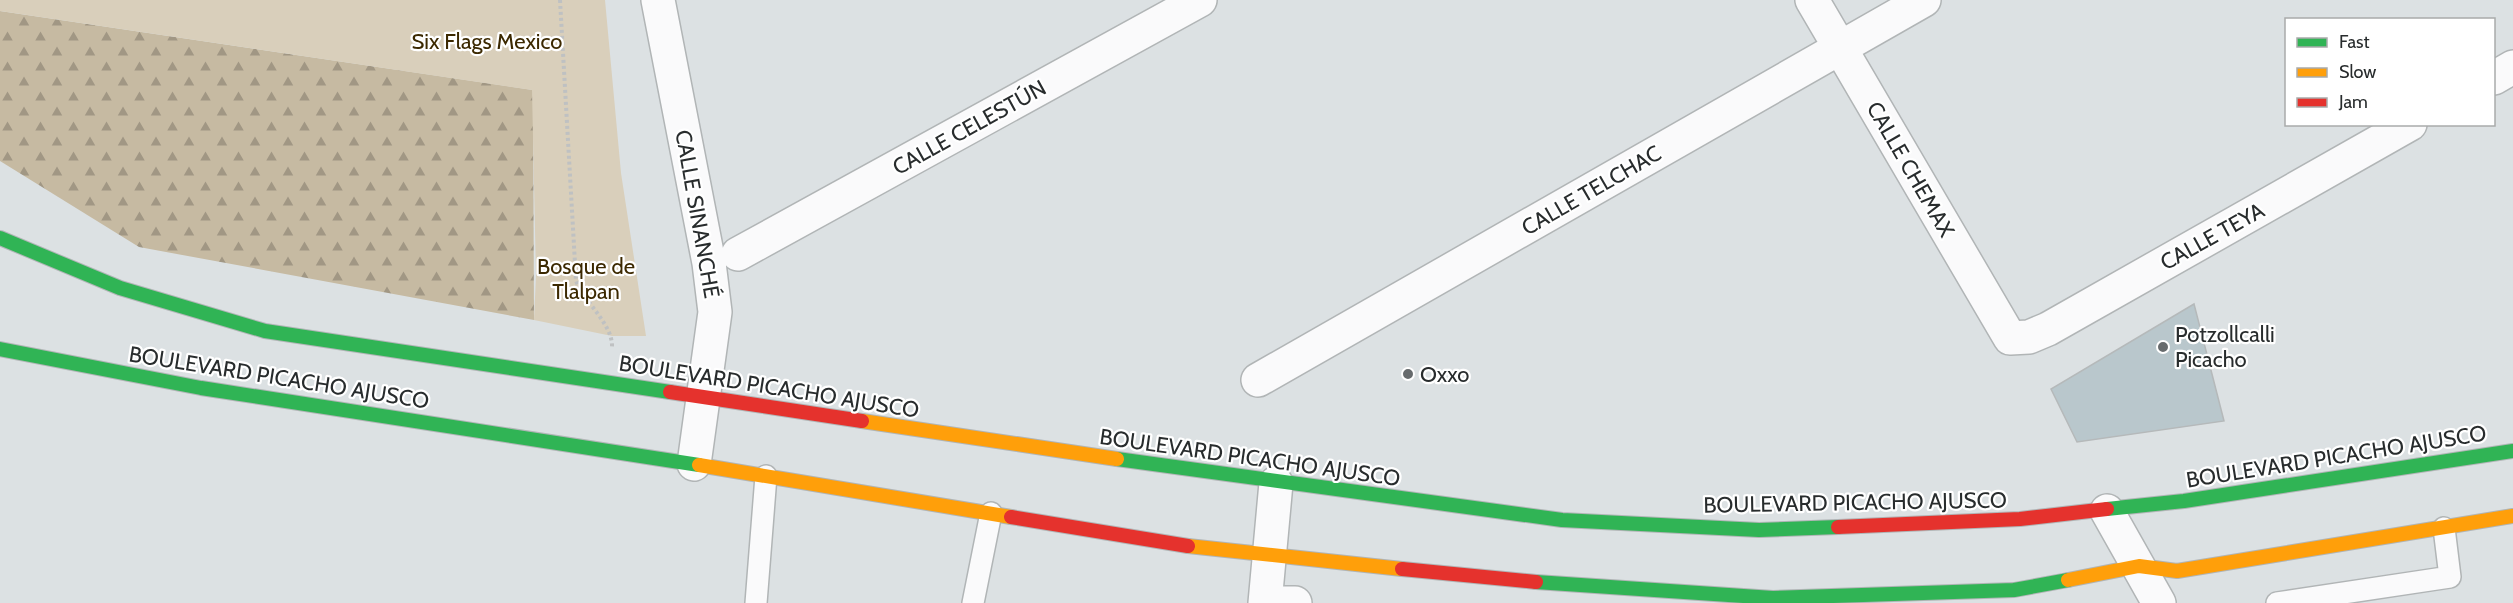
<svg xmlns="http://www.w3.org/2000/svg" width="2513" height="603" viewBox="0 0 2513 603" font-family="Cabin,sans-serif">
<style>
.forest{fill:url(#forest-firs)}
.park{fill:#d9cfbb}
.building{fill:#b9c7cc;stroke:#b5b9ba;stroke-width:1.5}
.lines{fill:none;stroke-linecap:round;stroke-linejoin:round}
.lane-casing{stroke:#b1b5b6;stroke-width:24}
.street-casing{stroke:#b1b5b6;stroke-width:36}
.fast-casing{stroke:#b1b5b6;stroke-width:16}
.slow-casing{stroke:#b1b5b6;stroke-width:16}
.jam-casing{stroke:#b1b5b6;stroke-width:16}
.path{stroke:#bfc1c2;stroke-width:4;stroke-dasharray:3 3;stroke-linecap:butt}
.lane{stroke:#fafafb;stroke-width:21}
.street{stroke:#fafafb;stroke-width:33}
.fast{stroke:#30b455;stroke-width:14}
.slow{stroke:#ff9f0a;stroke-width:14}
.jam{stroke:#e5322d;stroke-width:14}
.poi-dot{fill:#676b6d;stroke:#fff;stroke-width:2}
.labels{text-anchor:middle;stroke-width:4.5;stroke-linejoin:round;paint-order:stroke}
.park-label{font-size:22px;fill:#3c2901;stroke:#fff}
.street-label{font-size:22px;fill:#282c2d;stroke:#fff}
.poi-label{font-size:22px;fill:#282c2d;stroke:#fff;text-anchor:start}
</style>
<defs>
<pattern id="forest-firs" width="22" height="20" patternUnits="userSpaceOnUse" patternTransform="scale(1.5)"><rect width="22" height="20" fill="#c6baa2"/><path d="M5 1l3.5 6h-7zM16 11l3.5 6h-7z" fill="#a19784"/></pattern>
</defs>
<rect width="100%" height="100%" fill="#dce1e3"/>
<path class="forest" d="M0,11L533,90L534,320L139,247L0,161Z"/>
<path class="park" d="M0,0H605L621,173L646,336H612L534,320L536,276L532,90L0,11Z"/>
<path class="building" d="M2194,304L2224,421L2077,442L2051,389Z"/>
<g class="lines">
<defs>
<path id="lane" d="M756,603L766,476
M973,603L991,513
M2277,603L2450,577L2444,528"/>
<path id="street" d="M658,0L709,263L715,312L694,464
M1812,0L2010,338L2029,337L2048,329L2410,124
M2494,78L2513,67
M738,254L1200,0
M1258,380L1924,0
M2107,511L2159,603
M1265,603L1276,483
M1265,603H1295"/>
<path id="fast" d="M0,238L120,288L265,331L670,392
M0,349L201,388L699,465
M1117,459L1562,520L1759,530L1838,527
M2107,509L2184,501L2513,451
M1536,582L1773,598L2014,590L2068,580"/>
<path id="slow" d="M862,421L1117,459
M699,465L1011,517
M1188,546L1402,569
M2068,580L2139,566L2177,571L2513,516"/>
<path id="jam" d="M670,392L862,421
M1011,517L1188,546
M1838,527L2020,519L2107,509
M1402,569L1536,582"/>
</defs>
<use href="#lane" class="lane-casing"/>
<use href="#street" class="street-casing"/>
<use href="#fast" class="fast-casing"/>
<use href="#slow" class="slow-casing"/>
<use href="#jam" class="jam-casing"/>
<path class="path" d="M560,0L576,281C586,304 613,325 612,347"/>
<use href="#lane" class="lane"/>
<use href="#street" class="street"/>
<use href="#fast" class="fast"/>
<use href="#slow" class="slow"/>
<use href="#jam" class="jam"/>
</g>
<g class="poi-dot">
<circle cx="2163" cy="347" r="6"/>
<circle cx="1408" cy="374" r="6"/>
</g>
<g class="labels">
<g class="park-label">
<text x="487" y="49">Six Flags Mexico</text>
<text x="586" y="274">Bosque de<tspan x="586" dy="25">Tlalpan</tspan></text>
</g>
<g class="street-label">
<text transform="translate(969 127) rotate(-29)" y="8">CALLE CELESTÚN</text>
<text transform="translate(1911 169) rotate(60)" y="8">CALLE CHEMAX</text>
<text transform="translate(1591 190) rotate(-30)" y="8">CALLE TELCHAC</text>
<text transform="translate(698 214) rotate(80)" y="8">CALLE SINANCHÉ</text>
<text transform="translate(2212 236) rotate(-29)" y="8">CALLE TEYA</text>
<text transform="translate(279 377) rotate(9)" y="8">BOULEVARD PICACHO AJUSCO</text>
<text transform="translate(769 386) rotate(9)" y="8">BOULEVARD PICACHO AJUSCO</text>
<text transform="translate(2336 456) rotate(-9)" y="8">BOULEVARD PICACHO AJUSCO</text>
<text transform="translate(1250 457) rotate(8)" y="8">BOULEVARD PICACHO AJUSCO</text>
<text transform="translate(1855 502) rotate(-1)" y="8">BOULEVARD PICACHO AJUSCO</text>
</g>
<g class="poi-label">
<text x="2175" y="342">Potzollcalli<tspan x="2175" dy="25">Picacho</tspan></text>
<text x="1420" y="382">Oxxo</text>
</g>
</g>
<rect x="2285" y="18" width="210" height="108" fill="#ffffff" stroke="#a9abab" stroke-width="1.5"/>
<rect x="2297" y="38" width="30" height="9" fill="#30b455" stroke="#a9abab" stroke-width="1.5"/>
<text x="2339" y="48" font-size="18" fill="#282c2d">Fast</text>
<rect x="2297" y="68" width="30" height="9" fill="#ff9f0a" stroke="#a9abab" stroke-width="1.5"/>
<text x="2339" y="78" font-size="18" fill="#282c2d">Slow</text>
<rect x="2297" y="98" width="30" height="9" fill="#e5322d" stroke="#a9abab" stroke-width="1.5"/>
<text x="2339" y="108" font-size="18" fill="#282c2d">Jam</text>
</svg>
